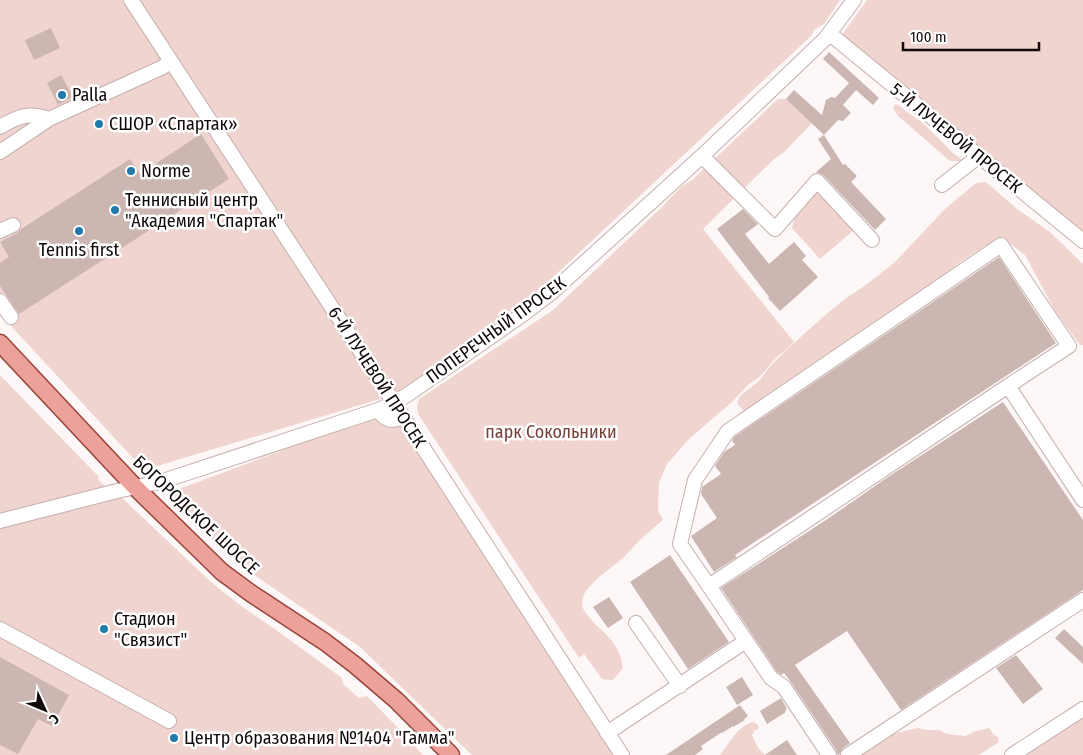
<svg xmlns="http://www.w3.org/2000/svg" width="1083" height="755" viewBox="0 0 1083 755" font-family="'Fira Sans Condensed',sans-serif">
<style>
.green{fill:#efd4d0}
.building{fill:#cbb6b2}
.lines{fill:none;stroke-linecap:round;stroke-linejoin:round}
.minor-casing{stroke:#c5afac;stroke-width:16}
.major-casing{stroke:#97443b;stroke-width:19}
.minor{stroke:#fff;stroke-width:14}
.major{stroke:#eca19a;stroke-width:16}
.poi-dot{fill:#2379a9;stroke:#fff;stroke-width:2}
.labels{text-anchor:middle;stroke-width:5;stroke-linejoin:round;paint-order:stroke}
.poi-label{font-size:18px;fill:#100908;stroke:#fff;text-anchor:start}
.street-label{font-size:18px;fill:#100908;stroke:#fff}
.park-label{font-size:18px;fill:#764039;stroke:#fff}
</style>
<rect width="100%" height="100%" fill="#fdf8f7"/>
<path class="green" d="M0,0H840L824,24L814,30L812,35L536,293L410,385L406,386L390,396L144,470L0,314Z
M867,0H1083V236L841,36Z
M778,99H786L812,123L785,151L773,160L703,229L794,342L774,360L765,371L758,378L749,384L732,402L689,439L667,464L659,483L658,510L663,520C655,527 647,533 640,540C634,546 629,552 624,557C612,568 596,577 586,591C582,597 580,605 585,612C600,633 619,638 623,668L613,680L602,679L584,654L579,658L418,414L417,407L419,399L553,310L662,207L681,187L692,180Z
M896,104L900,106L907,112L923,123L953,153L964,161H950L898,116L893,108Z
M986,182L1017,209L1050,232L1083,264V345H1080L1055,311L1025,255L1009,243L1005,239L995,242L985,246L959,263L909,301L746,413L742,409L737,403L739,398L742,394L759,381L771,365L786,350L830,311L846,298L863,287L894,263L945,209L976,183Z
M817,190L854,230L820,259L792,228L796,213Z
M0,375L99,477L98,479L115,496L119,495L212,583L244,608L279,632L342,678L343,684L359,698L367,696L403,733L423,755H0Z
M377,415L398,423L615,755H472L360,647L260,579L224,551L173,502L172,495L179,489Z
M1083,718V755H1025Z
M753,722L757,724L759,728L754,731L752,735L758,748L765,755H720C730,743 737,726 753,722Z
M918,728L926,730H939L947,734L965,736L976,731L989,728L994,735L998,737L999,742L979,755H860L892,734Z"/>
<path class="building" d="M51,28L60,48L34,60L25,40Z
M829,52L879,98L873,105L856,90L843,105L851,113L843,121L838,120L824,135L786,99L794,90L822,115L826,100L831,97L835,98L849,83L823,59Z
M61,75L73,97L58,105L47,83Z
M201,134L229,179L19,314L0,286V263L9,257L0,242L17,233L21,229L130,159L140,174Z
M824,135L843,165L845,164L857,176L851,182L886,219L875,230L823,175L816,172L831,159L818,139Z
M743,209L758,224L745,234L769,264L794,242L806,256L802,260L818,277L780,311L768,298L769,297L717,229Z
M999,257L1056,343L735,555L737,557L714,572L691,536L717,518L701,494L702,487L721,474L715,466L724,452L735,445L732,441L734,437Z
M1003,402L1083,520V590L901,710L847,631L795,665L850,743L843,748L839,755H838L836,750L791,682L784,673L781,675L777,672L721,588L826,520L888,477Z
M670,555L729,642L688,669L630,582Z
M609,597L623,618L608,628L593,607Z
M1064,629L1083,647V664L1055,638Z
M1016,655L1043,689L1023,704L996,668Z
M0,657L69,695L52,726L38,719L18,754L0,745Z
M742,677L753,695L737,705L726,687Z
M781,698L787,709L785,710L786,712L767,724L760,711Z
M740,705L748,716L744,719L745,720L733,727V726L722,733V732L701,746L703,749L695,755H666Z
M787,740L797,755H765Z"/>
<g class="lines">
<defs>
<path id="minor" d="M131,0L391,398L622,755
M830,34L1083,241
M0,127C18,116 29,112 49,119
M0,152L49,119L163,67L171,61
M702,156L775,229L817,181L872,240
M942,185L979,156
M0,231L13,225
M0,301L11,317
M378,410C384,420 393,423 403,416
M0,521L117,491L160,482L378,410L394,403L410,393L525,313L551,293L702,156L825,39L854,0
M709,586L680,544L695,480L728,431L1001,245L1069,346L1008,386
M636,623L680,686
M0,629L169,721
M607,733L746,641
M829,755L784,687L771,678L709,586L1008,386L1083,500
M848,755L1083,600
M1012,755L1083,709"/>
<path id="major" d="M0,343L135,487L222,572L252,594L325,642L355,665L396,700L451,755"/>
</defs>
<use href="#minor" class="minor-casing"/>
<use href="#major" class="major-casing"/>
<use href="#minor" class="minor"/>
<use href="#major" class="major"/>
</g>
<g class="poi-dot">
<circle cx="62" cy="95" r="5"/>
<circle cx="99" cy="124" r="5"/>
<circle cx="131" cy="171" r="5"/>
<circle cx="115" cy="210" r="5"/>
<circle cx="79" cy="231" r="5"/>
<circle cx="104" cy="629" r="5"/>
<circle cx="174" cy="738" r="5"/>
</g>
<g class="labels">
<g class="poi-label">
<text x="72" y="101">Palla</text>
<text x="109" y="130">СШОР «Спартак»</text>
<text x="141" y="177">Norme</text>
<text x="125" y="206">Теннисный центр<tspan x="125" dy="21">"Академия "Спартак"</tspan></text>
<text x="79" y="256" text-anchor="middle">Tennis first</text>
<text x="114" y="625">Стадион<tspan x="114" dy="21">"Связист"</tspan></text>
<text x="184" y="744">Центр образования №1404 "Гамма"</text>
</g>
<g class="street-label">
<text transform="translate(956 138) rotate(39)" y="6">5-Й ЛУЧЕВОЙ ПРОСЕК</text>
<text transform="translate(496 330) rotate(-36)" y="6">ПОПЕРЕЧНЫЙ ПРОСЕК</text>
<text transform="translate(377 377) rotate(57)" y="6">6-Й ЛУЧЕВОЙ ПРОСЕК</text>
<text transform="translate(196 515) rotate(43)" y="6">БОГОРОДСКОЕ ШОССЕ</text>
</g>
<g class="park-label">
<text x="551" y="438">парк Сокольники</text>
</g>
</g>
<g transform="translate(45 710) rotate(134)" stroke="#ffffff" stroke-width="4" paint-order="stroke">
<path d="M0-4L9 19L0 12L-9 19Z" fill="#100908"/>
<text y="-8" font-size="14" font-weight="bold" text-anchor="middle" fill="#100908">С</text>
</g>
<path d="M903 42v8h136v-8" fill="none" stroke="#100908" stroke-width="2.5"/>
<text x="910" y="42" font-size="15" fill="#100908" stroke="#ffffff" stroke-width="4" paint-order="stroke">100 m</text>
</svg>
